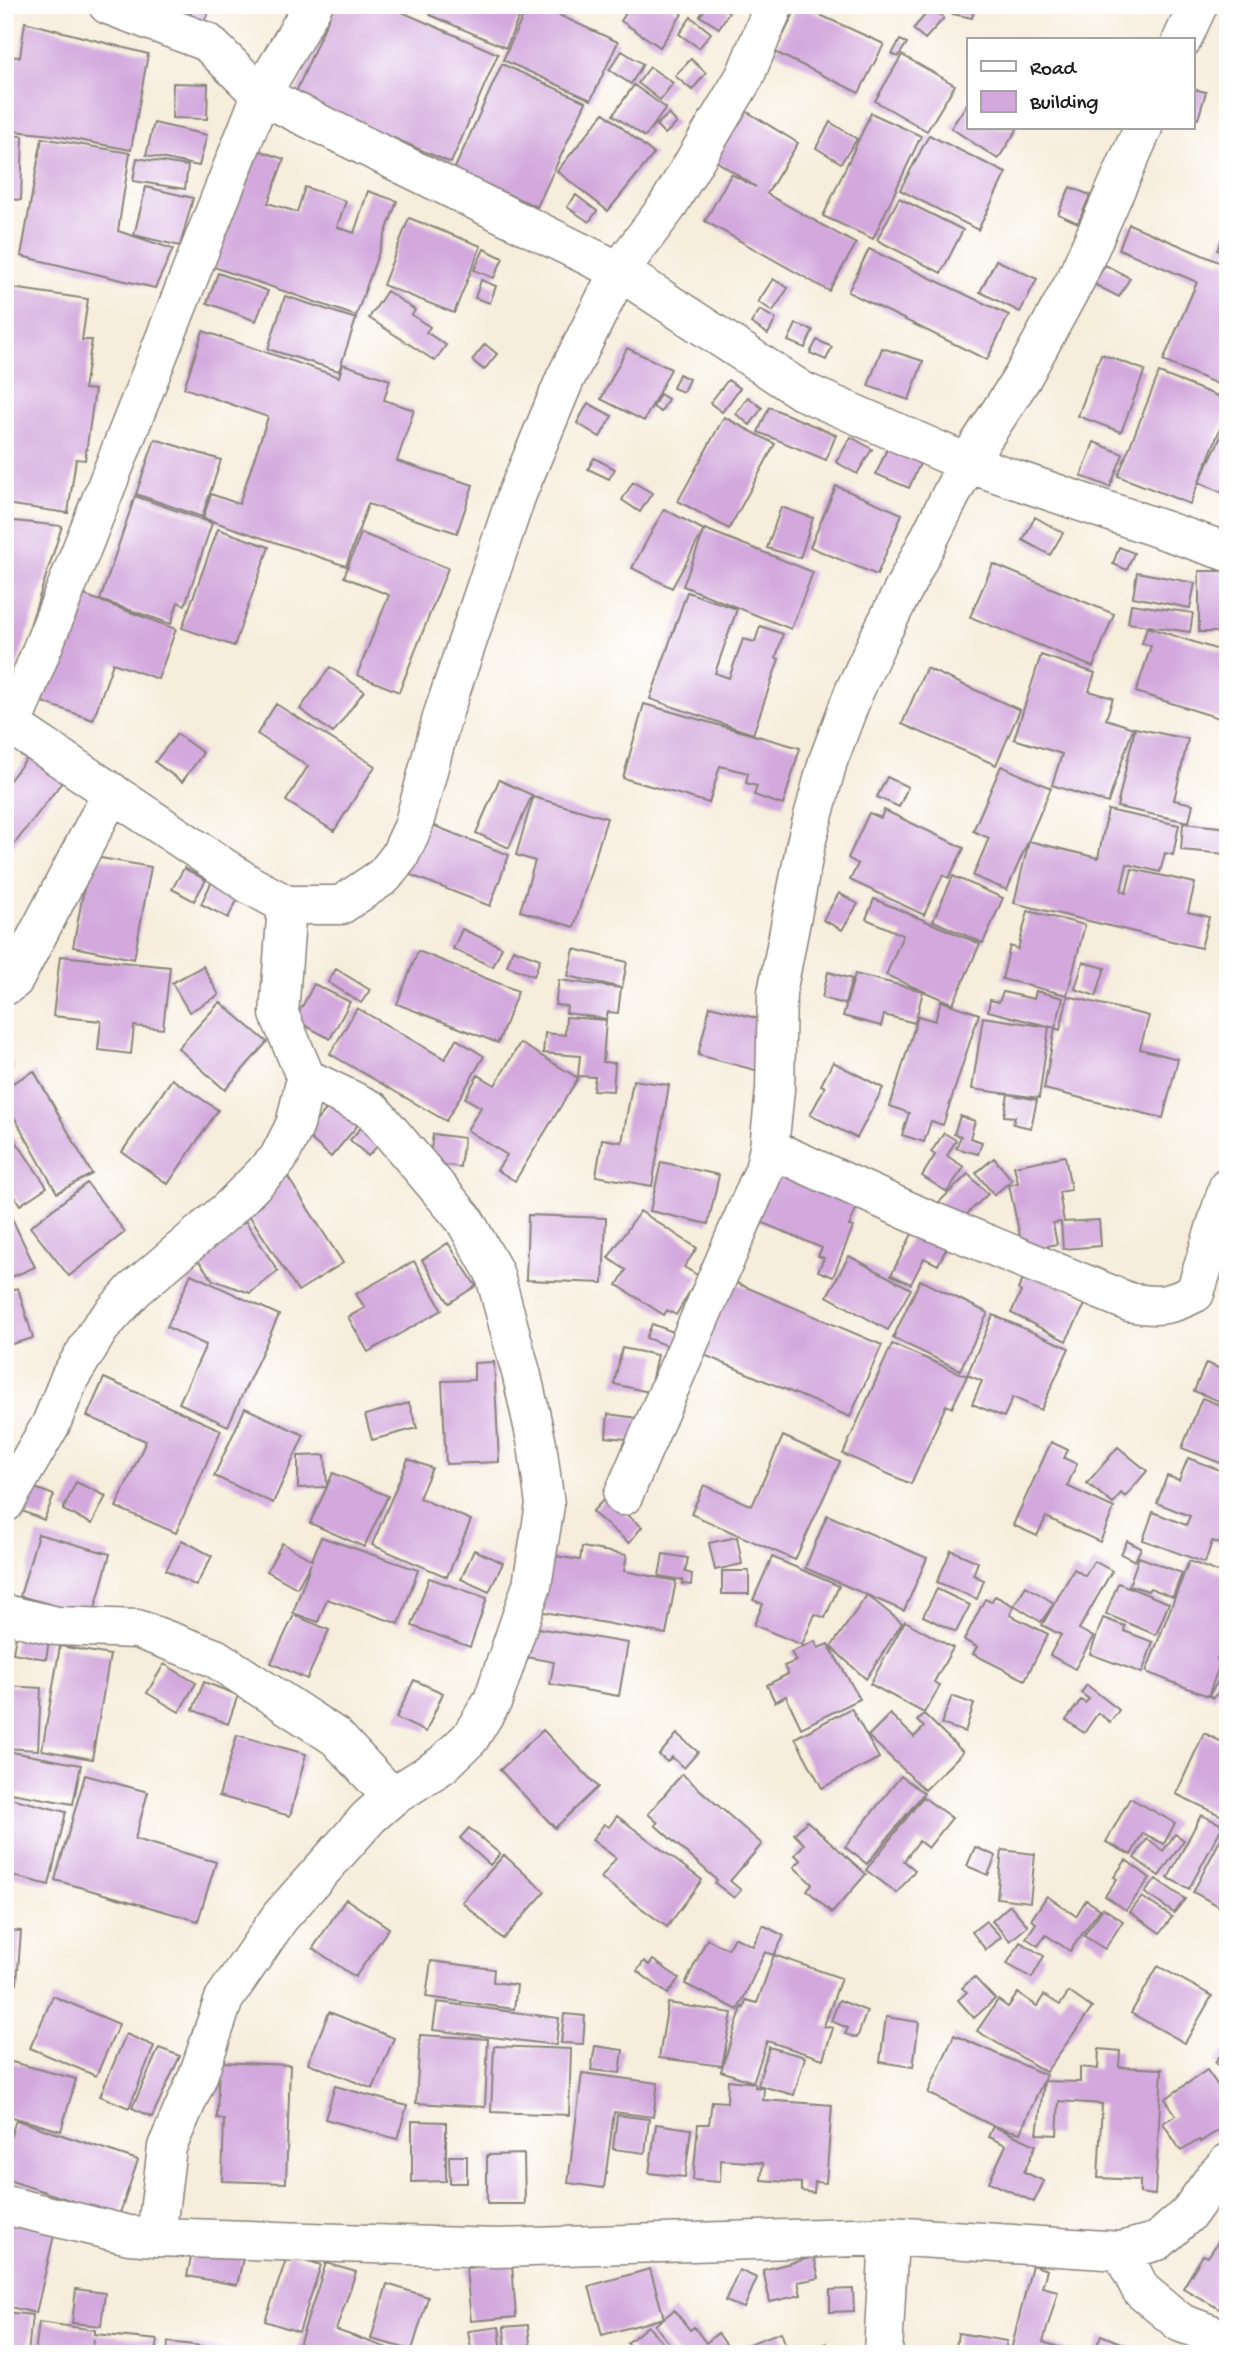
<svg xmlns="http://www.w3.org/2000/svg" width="1233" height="2359" viewBox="0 0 1233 2359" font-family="'Gochi Hand',sans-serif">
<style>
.building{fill:#d3a9dd}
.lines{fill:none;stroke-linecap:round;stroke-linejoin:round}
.street-casing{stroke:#89847c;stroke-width:41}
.street{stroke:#fff;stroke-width:38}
</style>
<rect width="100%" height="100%" fill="#fff"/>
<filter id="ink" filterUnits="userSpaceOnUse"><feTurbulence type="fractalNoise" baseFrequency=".0143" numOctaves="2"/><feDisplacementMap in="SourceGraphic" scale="14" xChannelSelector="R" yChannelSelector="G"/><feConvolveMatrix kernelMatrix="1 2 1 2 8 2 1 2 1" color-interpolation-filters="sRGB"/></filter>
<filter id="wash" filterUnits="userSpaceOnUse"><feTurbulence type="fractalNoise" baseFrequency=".00686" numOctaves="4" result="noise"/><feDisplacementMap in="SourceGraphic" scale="28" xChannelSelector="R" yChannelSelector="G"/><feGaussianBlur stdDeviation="1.57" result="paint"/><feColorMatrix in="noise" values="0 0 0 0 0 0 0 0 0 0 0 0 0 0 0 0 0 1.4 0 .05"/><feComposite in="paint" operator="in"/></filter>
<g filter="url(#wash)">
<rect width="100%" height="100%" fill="#f6eddb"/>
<g id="blocks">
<path class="building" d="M145,5H185L179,19Z
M334,5H386L498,54L451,163L348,118L289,108Z
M434,5H524L506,48L430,15Z
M528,5H537L618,42L591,100L503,60Z
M631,5H669L682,14L660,47L621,21Z
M707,5H718L729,12L719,28L700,16Z
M798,5L884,44L859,93L775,52Z
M950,5H975L972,18L948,13Z
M194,6L208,13L201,27L187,21Z
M932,7L944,18L925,39L913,29Z
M691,17L711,33L699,48L679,34Z
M25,22L148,54L131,150L52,135L5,130V56L20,57Z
M900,40L907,43L898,57L892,54Z
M622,51L643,64L631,84L609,70Z
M902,55L955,85L927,131L875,101Z
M691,59L706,73L692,90L675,76Z
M502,64L586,102L537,207L454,170Z
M650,67L673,83L660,100L638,83Z
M173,83L208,84L207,119L172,118Z
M634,85L666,108L645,137L613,115Z
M1193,89L1206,92L1198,119L1193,117Z
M969,101V128H1018L998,159L951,128Z
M741,108L798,143L767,194L856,244L829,291L705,221L731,174L756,187L710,157Z
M604,113L654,154L608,211L557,171Z
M871,113L921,136L873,239L823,216Z
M669,114L677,123L665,134L656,125Z
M830,122L857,139L841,163L816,148Z
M154,123L207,135L199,166L146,155Z
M5,135L23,136L21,200L5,199Z
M929,135L1006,173L978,230L900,190Z
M42,138L130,153L118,231L173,249L155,288L21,256Z
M246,146L284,159L268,203L297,212L305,187L346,201L337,227L354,233L368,191L397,201L356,316L205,264Z
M137,158L188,166L185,189L133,181Z
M146,187L193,198L180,246L134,235Z
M1070,187L1090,195L1078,223L1058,214Z
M576,195L597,211L589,222L567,207Z
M899,198L963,230L941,273L877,240Z
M409,218L481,246L454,313L383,285Z
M1129,224L1221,263L1223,260L1228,262V372L1222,386L1163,361L1197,282L1119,249Z
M1228,227V254L1217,250Z
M484,249L503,258L494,278L474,270Z
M869,249L1009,315L987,360L848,292Z
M996,260L1037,279L1020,312L980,292Z
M1105,265L1130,278L1119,297L1094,284Z
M218,273L268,291L256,321L207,303Z
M773,279L788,288L773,311L758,302Z
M481,280L496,286L490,303L475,298Z
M5,287L88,299L82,340H92L84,389L95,390L85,460L76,459L68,513L5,504Z
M387,291L415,310L412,315L430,327L426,332L446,345L435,361L369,318Z
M285,296L356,319L339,371L268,349Z
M760,310L776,319L768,334L751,323Z
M796,324L813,330L805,348L788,341Z
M203,331L339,377L343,364L390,380L384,400L414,410L397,461L473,485L457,533L368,504L346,566L203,518L211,494L239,504L268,417L184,388Z
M817,340L832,347L826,360L810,353Z
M485,344L497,354L484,370L472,360Z
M627,348L671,369L644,421L601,399Z
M882,348L923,361L909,400L868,386Z
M1101,354L1145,370L1121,432L1078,416Z
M1159,373L1228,400V409L1190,504L1118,476Z
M679,374L689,379L683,392L673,388Z
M728,380L740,388L722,412L710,403Z
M660,394L668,399L661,412L653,407Z
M748,397L762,408L750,425L736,414Z
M588,403L612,416L600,437L577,423Z
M769,407L836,435L826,460L758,432Z
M724,417L775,444L729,529L678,501Z
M1228,422V489L1225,494L1199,482Z
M851,437L872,449L857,474L836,462Z
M155,439L221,460L202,517L136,494Z
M1094,442L1123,454L1110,487L1081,476Z
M889,444L922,459L909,488L876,474Z
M594,458L615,469L609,479L588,469Z
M633,482L652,493L640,512L622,500Z
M836,486L902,514L877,575L810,547Z
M135,496L212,523L185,605L178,602L171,624L100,600Z
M781,507L813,518L800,558L767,548Z
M664,509L704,530L672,588L632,568Z
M1035,517L1063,533L1050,555L1023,540Z
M5,520L62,526L10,688L5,686Z
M218,529L269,547L234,646L182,628Z
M705,529L813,572L791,629L683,586Z
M361,533L448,568L399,692L357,675L389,595L344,577Z
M1119,547L1134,553L1127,570L1113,564Z
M993,564L1114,614L1093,667L970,617Z
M1199,571H1228V632H1199Z
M1137,572L1195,583L1190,608L1133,597Z
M76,592L176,629L158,679L113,663L93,720L37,700Z
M687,592L737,609L715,673L729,678L743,639L755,642L760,626L783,634L776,658L779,659L753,734L650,699Z
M1131,604L1193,613L1190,632L1128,623Z
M1147,627L1228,653V721L1136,692L1151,646L1142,643Z
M1041,655L1095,673L1089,691L1113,698L1106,719L1133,728L1108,803L1052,785L1062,754L1014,739Z
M330,667L364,691L333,733L300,709Z
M926,668L1020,710L996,765L902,724Z
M276,704L375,766L334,831L286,801L308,766L257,734Z
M644,704L800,748L783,805L754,795L757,786L746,783L748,773L720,766L709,803L623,778Z
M1135,728L1188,739L1174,800L1193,804L1189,822L1117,807Z
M177,734L203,753L182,782L155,762Z
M32,752L66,777L5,856V786Z
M1001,766L1051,788L1007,890L973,876L989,838L973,831Z
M887,777L908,787L899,807L877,797Z
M499,780L532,795L509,848L476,833Z
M533,797L607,818L574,927L520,911L535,861L516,855Z
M884,810L964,848L949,878L943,875L924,915L850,880L858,864L848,858L869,813L881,818Z
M1108,810L1179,825L1173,855L1165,853L1160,872L1127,864L1121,891L1126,893L1132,869L1195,883L1188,912L1209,917L1201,948L1014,903L1029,841L1098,858Z
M422,821L509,855L490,906L403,872Z
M1183,823L1228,828L1225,854L1181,850Z
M90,856L151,867L134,959L73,947Z
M184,868L206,880L194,901L172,889Z
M953,876L1003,898L983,943L933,921Z
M213,879L241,893L228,918L201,904Z
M839,893L858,904L842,930L823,920Z
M874,899L980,944L953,1004L923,991L915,1023L884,1015L881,1026L843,1016L855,974L923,991L886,975L903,935L866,919Z
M1028,911L1085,925L1067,995L1002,979L1010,946L1018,949Z
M462,929L502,947L493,967L453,949Z
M513,949L540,959L534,976L507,966Z
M574,949L627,962L622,988L568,976Z
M418,951L518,991L498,1043L397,1004Z
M60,956L170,967L163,1029L134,1026L131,1054L98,1050L101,1021L53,1016Z
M1083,962L1105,968L1096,996L1075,989Z
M203,966L219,995L189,1012L172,983Z
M336,969L370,990L361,1003L328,982Z
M828,972L852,979L845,1004L822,998Z
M559,980L621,988L618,1013L608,1012L606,1019L566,1013L567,1006L555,1005Z
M314,984L350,1002L330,1039L295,1020Z
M1036,991L1063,998L1055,1028L988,1011L990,1000L999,1002L1003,992L1034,999Z
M1068,996L1149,1016L1140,1049L1178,1059L1163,1118L1044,1089L1055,1028L1060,1030Z
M941,1001L979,1014L943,1125L931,1121L924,1142L902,1135L909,1113L890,1106L918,1016L935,1021Z
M220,1002L267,1042L225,1090L178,1048Z
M710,1006L771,1022L759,1071L698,1055Z
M357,1008L445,1059L456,1039L484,1056L446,1121L330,1054Z
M566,1017L606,1020L603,1062L615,1063L613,1091L593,1090L595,1077L578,1076L580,1056L543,1053L545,1033L565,1035Z
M983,1017L1049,1027L1039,1098L972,1089Z
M520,1043L578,1078L515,1181L497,1170L507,1155L467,1130L481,1107L465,1098L478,1075L495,1085Z
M5,1056L14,1063L5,1074Z
M833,1062L883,1088L857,1138L810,1115L825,1087L821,1085Z
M34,1071L92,1174L57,1193L5,1101V1087Z
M172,1079L218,1110L168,1184L122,1152Z
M633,1080L669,1085L652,1186L596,1176L602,1139L622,1142Z
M1008,1094L1037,1100L1031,1128L1013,1124L1015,1117L1004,1116Z
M336,1098L362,1120L331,1157L305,1134Z
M960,1116L975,1121L970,1138L982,1142L978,1154L956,1148L961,1136L954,1134Z
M366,1122L384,1139L368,1156L350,1140Z
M5,1125L47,1187L20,1205L5,1182Z
M944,1133L956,1140L947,1156L964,1167L947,1192L922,1176L935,1155L931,1152Z
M433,1134L464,1138L460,1167L429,1163Z
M1065,1156L1071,1190L1059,1192L1064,1222L1099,1220L1101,1246L1063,1249L1061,1222L1053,1223L1057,1244L1028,1250L1021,1241L1009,1185L1018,1183L1014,1166Z
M994,1158L1012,1180L994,1195L976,1173Z
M661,1162L719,1175L708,1224L650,1211Z
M770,1167L858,1204L849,1226L853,1227L833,1277L818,1271L824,1258L818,1256L822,1248L749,1217Z
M968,1174L988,1194L953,1227L934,1207Z
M287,1176L343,1263L298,1291L242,1204Z
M87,1183L125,1232L69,1276L30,1227Z
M5,1204L35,1267L5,1280Z
M640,1211L697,1248L684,1267L699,1276L676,1315L667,1310L664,1315L617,1285L626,1270L608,1258Z
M528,1215L606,1218L603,1283L526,1280Z
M242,1216L278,1271L250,1293L213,1280L191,1251Z
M914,1230L947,1247L938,1265L924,1258L911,1284L891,1275Z
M448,1243L476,1286L449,1303L422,1260Z
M849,1256L911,1289L888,1330L827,1296Z
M414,1261L442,1310L368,1352L348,1317L365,1308L356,1294Z
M1027,1271L1087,1301L1066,1341L1011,1313L1021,1292L1018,1289Z
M191,1274L279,1315L228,1426L179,1403L206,1345L167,1327Z
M920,1280L988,1313L960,1370L893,1338Z
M734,1282L882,1345L850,1417L702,1354Z
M18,1288L33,1338L5,1346V1292Z
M993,1315L1069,1348L1041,1410L1013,1397L1004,1417L972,1404L982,1381L967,1375Z
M652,1324L687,1337L681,1351L646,1338Z
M892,1344L967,1376L952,1408L946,1405L911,1484L843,1454Z
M622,1348L657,1355L649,1392L614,1384Z
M494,1362L499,1462L446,1464L442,1381L474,1380V1363Z
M1206,1363L1228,1372V1378L1219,1401L1194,1391Z
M104,1378L221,1430L176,1533L116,1507L146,1441L87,1416Z
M1202,1398L1228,1408V1466L1182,1448Z
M409,1403L417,1428L372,1440L365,1415Z
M245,1408L304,1435L273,1503L214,1476Z
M608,1414L638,1418L637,1440L606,1437Z
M783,1436L840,1462L795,1560L691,1514L704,1485L752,1506Z
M1051,1442L1068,1450L1064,1458L1077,1464L1067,1486L1114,1508L1100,1542L1046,1517L1037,1536L1013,1525Z
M1118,1447L1147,1471L1125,1497L1121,1493L1113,1504L1087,1483Z
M325,1455L327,1486L333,1473L388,1496L364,1547L310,1523L327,1487L298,1488V1456Z
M1188,1458L1228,1473V1547L1212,1541L1205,1563L1143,1540L1153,1512L1186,1525L1190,1516L1157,1503L1167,1476L1179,1480Z
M408,1459L432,1468L419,1498L471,1520L447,1577L372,1545Z
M76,1482L106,1496L92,1524L63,1510Z
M32,1487L54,1495L44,1520L22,1511Z
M605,1498L642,1527L629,1543L592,1512Z
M827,1515L927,1558L904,1611L805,1568Z
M38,1534L110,1554L93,1616L20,1596Z
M321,1537L418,1570L399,1624L327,1599L318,1622L293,1613L311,1563L297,1588L267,1571L282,1543L312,1560Z
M737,1537L742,1564L715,1570L709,1543Z
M182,1540L212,1556L196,1586L166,1570Z
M1127,1541L1141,1548L1135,1561L1121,1554Z
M582,1547L627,1555L624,1571L676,1581L666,1634L533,1610L543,1554L580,1560Z
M474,1550L503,1563L489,1592L461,1579Z
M951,1550L978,1562L973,1575L984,1580L977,1599L937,1582Z
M663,1554L688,1558L685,1572L692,1574L691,1585L682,1584L683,1580L659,1576Z
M772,1557L839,1586L825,1618L815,1614L802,1645L754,1625L763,1604L753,1600Z
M1139,1557L1182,1573L1173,1597L1150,1588L1148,1591L1129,1585Z
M1094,1561L1112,1571L1079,1629L1093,1637L1075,1669L1050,1655L1061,1635L1042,1625L1074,1569L1085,1576Z
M1189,1561L1228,1576V1632L1217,1659L1221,1661L1208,1696L1146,1672Z
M722,1571H749V1594H722Z
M429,1578L487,1598L470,1647L412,1626Z
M1118,1583L1169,1603L1156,1635L1106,1614Z
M1026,1586L1054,1603L1041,1622L1014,1605Z
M937,1589L970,1605L956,1632L923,1616Z
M867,1595L902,1623L866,1679L831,1647Z
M995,1596L1014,1606L1010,1615L1048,1634L1025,1680L973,1654L977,1647L964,1640L985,1599L991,1602Z
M294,1615L329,1630L307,1679L271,1663Z
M1103,1618L1125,1626L1124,1631L1153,1642L1142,1673L1090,1654Z
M905,1621L953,1648L934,1682L940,1686L924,1713L870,1684Z
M531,1627L628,1643L619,1696L550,1684L554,1662L526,1657Z
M17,1629L50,1634L46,1659L13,1653Z
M815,1641L818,1648L828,1644L860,1699L801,1728L786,1696L775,1702L767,1685L788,1674L784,1666L796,1661L791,1652Z
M60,1646L110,1655L92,1759L42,1750Z
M164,1664L196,1683L179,1712L147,1693Z
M1228,1666V1699L1218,1692L1213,1698L1209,1695Z
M414,1680L443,1693L426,1732L396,1718Z
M204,1682L238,1695L228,1724L193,1710Z
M1087,1685L1119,1710L1110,1722L1098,1713L1084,1733L1066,1720L1081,1700L1085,1703L1089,1699L1081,1693Z
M5,1686L41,1688L38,1750L5,1748Z
M952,1696L974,1704L965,1732L941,1724Z
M851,1708L879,1758L822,1788L795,1738Z
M890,1714L914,1737L924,1727L917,1721L924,1714L963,1752L925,1790L868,1736Z
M543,1730L598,1787L555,1828L500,1770Z
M1204,1733L1228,1745V1819L1176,1794Z
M677,1734L698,1752L684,1768L672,1757L667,1762L659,1755Z
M237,1735L306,1754L290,1816L219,1796Z
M7,1751L81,1765L73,1804L5,1792Z
M682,1774L762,1844L730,1881L741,1890L734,1898L715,1883L717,1880L655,1825L658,1823L648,1814Z
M85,1775L148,1792L135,1839L216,1862L198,1921L55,1880Z
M901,1776L924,1793L867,1864L845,1847Z
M923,1797L952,1818L928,1848L919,1841L904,1861L915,1870L897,1893L866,1870Z
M10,1798L66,1812L49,1885L5,1874V1818Z
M1130,1798L1175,1823L1164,1844L1143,1833L1131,1855L1106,1842Z
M1201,1815L1223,1825L1189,1889L1168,1878Z
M617,1816L702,1880L667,1927L601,1878L616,1858L592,1840L604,1824L609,1827Z
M807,1821L866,1874L832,1913L807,1890L812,1884L794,1867L801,1860L795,1855L804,1844L794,1834Z
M1228,1825V1911L1193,1892Z
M469,1828L500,1854L490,1865L460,1838Z
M1175,1834L1184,1840L1159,1876L1134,1858L1147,1839L1163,1851Z
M975,1847L996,1856L988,1875L967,1866Z
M1002,1850L1035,1854L1030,1902L997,1898Z
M504,1855L545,1892L503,1939L462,1902Z
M1126,1860L1150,1878L1126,1910L1105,1896L1117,1879L1114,1877Z
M1156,1879L1185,1899L1174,1913L1145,1893Z
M1047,1896L1076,1916L1086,1900L1100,1909L1070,1951L1046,1935L1038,1946L1026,1938L1036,1923L1031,1920Z
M1142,1897L1172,1917L1160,1933L1130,1912Z
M346,1899L389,1928L355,1977L313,1948Z
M1010,1905L1028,1926L1010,1941L992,1921Z
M1103,1908L1123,1921L1105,1949L1084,1936Z
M986,1921L1001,1937L986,1950L972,1932Z
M763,1925L784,1936L774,1955L765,1952L738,2010L685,1984L707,1939L728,1949L734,1937L753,1946Z
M5,1930L21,1931L17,1983H5Z
M1020,1942L1044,1956L1032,1978L1007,1964Z
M774,1955L841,1978L824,2026L833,2028L823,2059L767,2041L753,2082L721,2071L742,2007L744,2008L746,2000L757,2003Z
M653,1960L679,1978L668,1994L637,1971L644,1961L649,1965Z
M431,1961L494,1969L493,1982L517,1985L514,2009L426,1997Z
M1158,1966L1212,1996L1185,2043L1131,2013Z
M974,1977L995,1999L974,2018L958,2000L967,1992L962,1988Z
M1069,1992L1092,2008L1046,2072L977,2031L998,2000L1008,2007L1018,1993L1037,2006L1044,1995L1060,2005Z
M53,1996L119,2024L96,2076L30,2048Z
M839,2000L867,2011L857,2038L845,2034L848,2028L831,2021Z
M437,2002L559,2018L556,2045L433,2030Z
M668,2003L732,2013L722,2066L659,2058Z
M329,2012L394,2038L373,2089L308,2063Z
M564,2014L585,2016L583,2044L561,2043Z
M886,2017L919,2022L913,2067L880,2062Z
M126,2034L154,2046L129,2108L100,2096Z
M420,2035L488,2039L485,2107L416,2103Z
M954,2035L1046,2075L1020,2133L993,2126L1036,2145L1024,2172L1044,2181L1034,2202L989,2182L1006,2145L988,2137L993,2126L928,2093Z
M494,2046L571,2049L569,2115L491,2112Z
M595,2046L623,2050L620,2073L591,2070Z
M1228,2046V2078L1221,2073L1223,2069L1215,2062Z
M769,2047L805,2057L794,2095L758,2085Z
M159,2048L180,2056L152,2117L132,2108Z
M1099,2049L1120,2051L1119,2067L1162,2069L1155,2195L1140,2193V2180L1098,2178L1102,2104L1059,2101L1057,2135L1037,2134L1044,2081L1080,2082V2067L1098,2069Z
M8,2061L76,2079L61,2131L5,2115V2071Z
M219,2062L290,2065L286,2183L222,2181L224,2119L217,2118Z
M1207,2070L1228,2100V2124L1200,2142L1199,2140L1181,2151L1163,2123L1176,2115L1165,2099Z
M582,2073L658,2083L653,2117L614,2112L604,2188L568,2183Z
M728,2080L755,2083V2087L764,2088L763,2100L832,2105L826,2183L815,2182L814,2193L801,2191V2183L761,2180L763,2163L721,2160L720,2182L693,2180L698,2124H709L712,2101L727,2102Z
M335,2086L407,2106L397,2139L325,2119Z
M617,2115L649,2119L645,2153L613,2149Z
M16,2120L138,2160L119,2216L5,2179V2153Z
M412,2121L446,2122V2181L412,2182Z
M656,2124L691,2129L685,2177L649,2173Z
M524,2154L525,2204H487V2155Z
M449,2156H467V2183H450Z
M5,2220L55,2231L36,2313L5,2306Z
M1222,2236L1228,2240V2314L1183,2288L1203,2255L1208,2257Z
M194,2244L244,2254L237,2285L187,2276Z
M288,2254L321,2265L299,2332L265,2321Z
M814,2257L819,2278L798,2282L801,2295L770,2302L763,2270Z
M326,2263L356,2272L336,2330L404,2354H296Z
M512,2264L516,2317L471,2321L466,2268Z
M1032,2265L1047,2270L1042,2287L1058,2291L1043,2342L1081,2354H1010Z
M650,2269L664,2318L674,2310L690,2330L694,2327L706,2343L718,2333L733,2354H677L655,2325L664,2318L602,2335L589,2286Z
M739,2270L757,2278L744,2308L725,2301Z
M387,2284L428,2297L412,2350L371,2339Z
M76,2289L105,2293L101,2326L72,2323Z
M853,2289L854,2311L830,2312V2290Z
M5,2312L32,2315L28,2354H5Z
M39,2322L95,2330V2334L158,2340L156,2354H93L94,2339L92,2354H35Z
M528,2325L531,2354H506L504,2327Z
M648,2326L672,2354H637L627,2343Z
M499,2327L502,2354H472L468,2331Z
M781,2332L789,2354H749L746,2345Z
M958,2333L1007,2341L1004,2354H955Z
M1101,2335L1147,2354H1093Z
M168,2342L253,2352V2354H167Z
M826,2343L830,2354H799Z"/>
</g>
</g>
<g filter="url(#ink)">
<use href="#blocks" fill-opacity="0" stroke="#89847c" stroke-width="2"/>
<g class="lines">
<defs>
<path id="street" d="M108,5L207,42L261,95L619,271L802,391L967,463L1228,552
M1182,40L1198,5
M5,721L250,885L287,905H341L384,876L399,857L413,827L443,714L517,494L565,379L619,271L667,207L745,76L774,5
M12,725L261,95L313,5
M5,986L14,980L112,792
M769,1148L924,1218L1129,1302C1157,1307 1168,1307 1195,1293L1228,1187
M623,1496L764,1170L769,1148L775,1090L777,993L806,843L828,761L854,692L879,638L967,463L1022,378L1076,279L1143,128
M5,1503L51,1424L70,1377L100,1328L134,1290L229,1209L278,1159L295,1125L306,1078L279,1014L287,905
M5,1614L57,1626L137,1629L215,1658L336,1737L392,1797
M5,2205L129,2235L156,2237L167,2147L198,2076L224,1999L280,1917L369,1817L392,1797L442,1765L470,1738L493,1700L532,1585L545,1505L537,1444L522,1376L494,1272L464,1219L372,1110L306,1078
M156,2237L497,2248L889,2236L1121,2251L1158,2241L1189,2213L1214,2178L1228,2163
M1121,2251L1141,2290L1181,2323L1228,2340
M883,2354L889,2236"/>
</defs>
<use href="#street" class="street-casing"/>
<use href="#street" class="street"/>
</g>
</g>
<rect width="1233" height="2359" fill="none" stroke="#fff" stroke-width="28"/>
<rect x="967" y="38" width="228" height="91" fill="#ffffff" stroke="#a4a4a4" stroke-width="2"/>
<rect x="981" y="61" width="35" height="10" fill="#ffffff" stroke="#a4a4a4" stroke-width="2"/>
<text x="1030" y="74" font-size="21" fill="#1c1c1c">Road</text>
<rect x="981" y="91" width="35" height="21" fill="#d3a9dd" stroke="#a4a4a4" stroke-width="2"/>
<text x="1030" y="108" font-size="21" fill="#1c1c1c">Building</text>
</svg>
